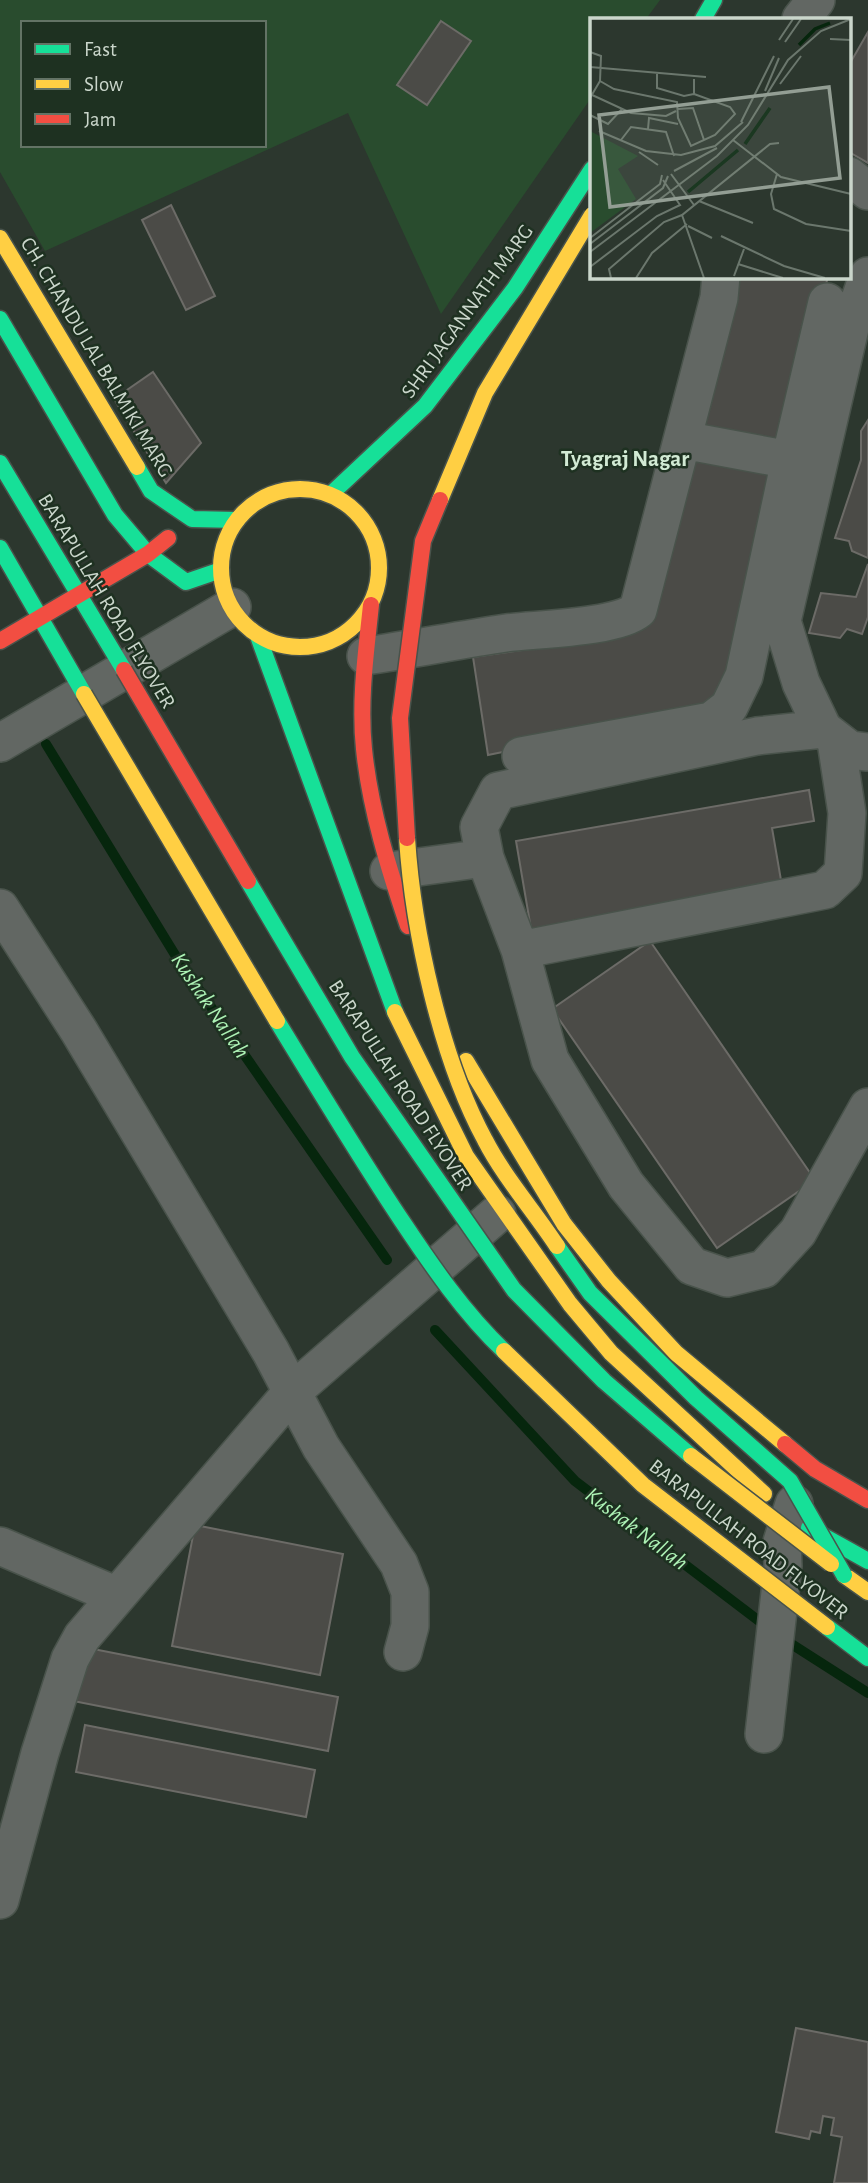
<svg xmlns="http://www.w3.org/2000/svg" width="868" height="2183" viewBox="0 0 868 2183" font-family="'Alegreya Sans',sans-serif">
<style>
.grass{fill:#294c2e;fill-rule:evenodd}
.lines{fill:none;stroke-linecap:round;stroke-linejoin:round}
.stream{stroke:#06260d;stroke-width:10}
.building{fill:#4b4b47;stroke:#6c6b67;stroke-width:2}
.street-casing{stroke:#49534b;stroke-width:40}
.fast-casing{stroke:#49534b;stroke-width:19}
.slow-casing{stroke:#49534b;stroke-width:19}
.jam-casing{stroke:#49534b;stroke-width:19}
.street{stroke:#626763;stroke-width:37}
.fast{stroke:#16e098;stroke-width:16}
.slow{stroke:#ffcf43;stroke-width:16}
.jam{stroke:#f24e42;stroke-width:16}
.fast-bridge-casing{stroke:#49534b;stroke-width:19;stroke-linecap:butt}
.slow-bridge-casing{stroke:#49534b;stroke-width:19;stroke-linecap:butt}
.jam-bridge-casing{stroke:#49534b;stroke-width:19;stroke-linecap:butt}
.fast-bridge{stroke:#16e098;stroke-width:16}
.slow-bridge{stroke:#ffcf43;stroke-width:16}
.jam-bridge{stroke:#f24e42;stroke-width:16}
.labels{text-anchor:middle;stroke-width:5;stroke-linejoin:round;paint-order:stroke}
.street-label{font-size:21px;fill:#cad6cb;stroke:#1e3121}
.neighbourhood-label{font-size:23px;font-weight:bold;fill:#d2ead4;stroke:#1e3121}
.water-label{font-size:23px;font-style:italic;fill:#adf2b5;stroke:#1e3121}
.inset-river{fill:none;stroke:#06260d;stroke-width:3.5}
.inset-road{fill:none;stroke:#6b776d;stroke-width:2}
.view{fill:#939e94;fill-opacity:0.15;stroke:#939e94;stroke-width:3.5}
.inset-edge{fill:none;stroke:#cad6cb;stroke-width:3.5}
</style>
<rect width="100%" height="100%" fill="#2c372e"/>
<path class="grass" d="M0,0H660L646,19H592L591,98L441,314L348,113L45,251L0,172ZM23,23H264V145H23Z"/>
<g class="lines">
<path class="stream" d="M46,744L177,958L387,1260
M435,1330L575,1481L767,1627
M782,1638L868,1693"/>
</g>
<path class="building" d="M441,21L471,41L427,105L397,85Z
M868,32V163L849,152V65Z
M171,205L215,296L186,310L142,220Z
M739,276H828L786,452L701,431Z
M153,372L201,443L166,483L114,399Z
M868,420V558L852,551L849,541L835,538L861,460V431Z
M691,447L784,472L737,677L714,709L488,755L473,657L628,635Z
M868,564V617L862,634L847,629L840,638L809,633L821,593L856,597Z
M809,790L814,821L772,828L782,886L531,929L516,841Z
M650,941L815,1180L717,1248L552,1009Z
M195,1525L343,1554L320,1675L172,1646Z
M78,1646L338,1697L328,1751L68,1700Z
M85,1725L315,1770L306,1817L76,1772Z
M796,2028L868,2042V2183H834L842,2137L831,2135L834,2118L823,2116L820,2133L811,2131L809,2139L776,2132Z"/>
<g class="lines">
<defs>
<path id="street" d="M801,19L816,0
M849,176L868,191
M868,276L850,328L782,621L801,683L823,729L850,750L868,752
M790,460L827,302
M366,656C413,649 459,640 506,633C538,629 616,628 638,610L719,298L721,276
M823,729L757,736L498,791L479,827L485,858L520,950L550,1060L626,1185L692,1266L727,1278L764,1269L798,1232L868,1107
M0,743L232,607
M521,756L711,721L729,707L744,676L790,460L683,440
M389,871L485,858
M0,908L79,1031L271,1352L321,1447L399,1564L410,1592V1626L403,1652
M520,950L825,890L843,873L847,813L836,741
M0,1546L117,1596
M764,1734L783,1566L782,1542L794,1504
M0,1900L40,1753L70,1659L82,1637L292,1392L497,1214"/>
<path id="fast" d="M703,19L714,0
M0,319L115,515L148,554L186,582L221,570
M0,463L124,670
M137,467L151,491L192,519L237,520
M331,494L425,406L515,288L592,169
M0,548L84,694
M258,636L395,1012
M809,1528L868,1561
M827,1627L868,1658"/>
<path id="slow" d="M0,238L137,467
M221 568a79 79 0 1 1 158 0a79 79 0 1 1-158 0Z
M395,1012L466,1156L570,1304L611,1353L764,1494
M466,1061L564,1224L609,1281L676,1353L785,1444
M844,1575L868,1592"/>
<path id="jam" d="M371,605C366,653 359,701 364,749C370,809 389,870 408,926
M0,641L148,554L168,538
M785,1444L815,1469L868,1500"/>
</defs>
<use href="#street" class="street-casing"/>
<use href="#fast" class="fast-casing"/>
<use href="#slow" class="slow-casing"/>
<use href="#jam" class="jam-casing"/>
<use href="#street" class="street"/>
<use href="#fast" class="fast"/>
<use href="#slow" class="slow"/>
<use href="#jam" class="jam"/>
<defs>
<path id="fast-bridge" d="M248,881L352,1057L514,1290L604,1381L691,1456
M277,1021C318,1088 358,1155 402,1221C432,1266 464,1313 504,1351
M557,1246L590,1293L696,1398L790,1481L844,1575"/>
<path id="slow-bridge" d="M440,500L485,393L592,215
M84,694L277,1021
M407,838C413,931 441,1059 485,1140C504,1177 534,1211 557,1246
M504,1351L643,1485L827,1627
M691,1456L831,1564"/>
<path id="jam-bridge" d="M124,670L248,881
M407,838L400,718L423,541L440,500"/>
</defs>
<use href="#fast-bridge" class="fast-bridge-casing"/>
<use href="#slow-bridge" class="slow-bridge-casing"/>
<use href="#jam-bridge" class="jam-bridge-casing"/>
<use href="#fast-bridge" class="fast-bridge"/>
<use href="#slow-bridge" class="slow-bridge"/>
<use href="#jam-bridge" class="jam-bridge"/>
</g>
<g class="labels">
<g class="street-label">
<text transform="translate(467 311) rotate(-54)" y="7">SHRI JAGANNATH MARG</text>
<text transform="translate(97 357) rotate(59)" y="7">CH. CHANDU LAL BALMIKI MARG</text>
<text transform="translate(107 601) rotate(59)" y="7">BARAPULLAH ROAD FLYOVER</text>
<text transform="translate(401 1085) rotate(57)" y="7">BARAPULLAH ROAD FLYOVER</text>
<text transform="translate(749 1539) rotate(38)" y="7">BARAPULLAH ROAD FLYOVER</text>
</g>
<g class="neighbourhood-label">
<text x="625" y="466">Tyagraj Nagar</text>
</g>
<g class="water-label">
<text transform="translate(211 1005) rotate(56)" y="8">Kushak Nallah</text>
<text transform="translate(637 1528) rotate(37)" y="8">Kushak Nallah</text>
</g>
</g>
<g transform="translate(590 18)">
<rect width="261" height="261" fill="#2c372e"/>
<path d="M0,113L48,138L28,151L46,181L0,215Z" fill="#294c2e"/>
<path class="inset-river" d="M209,27L225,11L240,5M155,126L180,90M98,174L148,132"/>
<path class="inset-road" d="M240,21L261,22M189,22L203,1M195,24L211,1M0,34L11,38L10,63L0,80M0,49L116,59M67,56V70L94,78L104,76V61M10,63L24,71L87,84L88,100L101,128L125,117L145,96L140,89L104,76M190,66L211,38M175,73L189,40M0,76L41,95L76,98L86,93M88,91L103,90L114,122M0,97L18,106L32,91M151,104L184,38M58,111L59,100L88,106M9,113L56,133L91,137L125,128L153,104M31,122L41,109L76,114L84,138M143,122L191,159L261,176M49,134L68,147M84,153L127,130M81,156L104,187M187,156L181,176L184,191L216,206L261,213M109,183L163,205M92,197L114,260M98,208L122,220M131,218L194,248L235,260M0,220L70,166L72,157M0,226L73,170L78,158M0,234L127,138L158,107L198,42L231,13L261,1M148,246L193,260M0,249L67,198L90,187L73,162M144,258L154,231M21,260L19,251L74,204L92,197L180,126L189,125M46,260L62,235L97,206"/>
<path class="view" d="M239,69L250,160L20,189L9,97Z"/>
<rect width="261" height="261" class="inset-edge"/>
</g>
<rect x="21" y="21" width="245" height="126" fill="#1e3121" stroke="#637365" stroke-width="2"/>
<rect x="35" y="44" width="35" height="10" fill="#16e098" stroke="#637365" stroke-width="2"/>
<text x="84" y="56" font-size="21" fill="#cad6cb">Fast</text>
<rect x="35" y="79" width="35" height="10" fill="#ffcf43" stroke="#637365" stroke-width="2"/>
<text x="84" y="91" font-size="21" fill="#cad6cb">Slow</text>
<rect x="35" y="114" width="35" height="10" fill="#f24e42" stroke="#637365" stroke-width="2"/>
<text x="84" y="126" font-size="21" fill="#cad6cb">Jam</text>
</svg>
